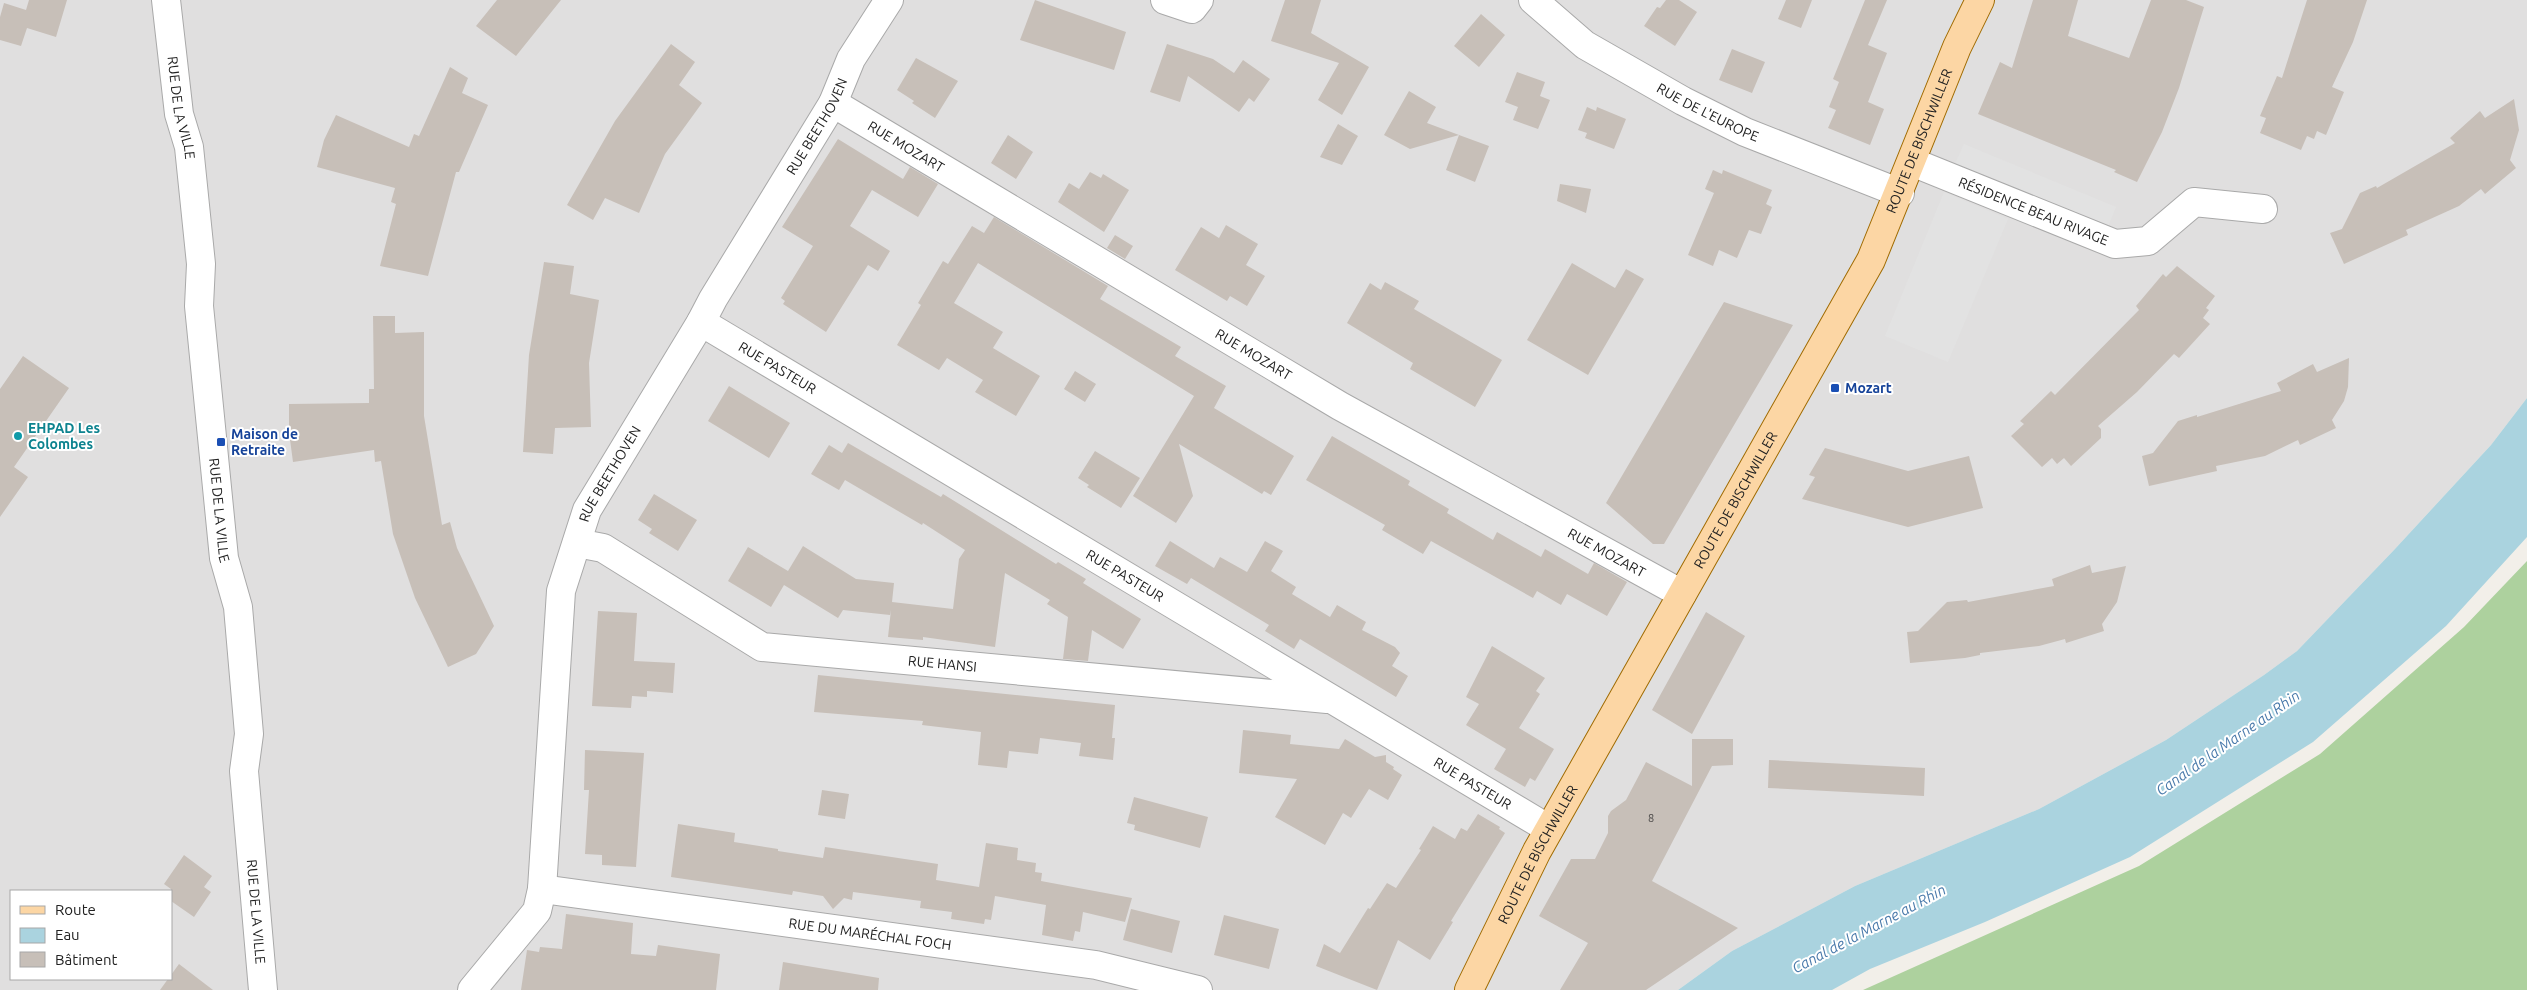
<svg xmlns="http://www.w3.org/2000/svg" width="2527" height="990" viewBox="0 0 2527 990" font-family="Ubuntu,sans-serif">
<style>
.residential{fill:#e0dfdf;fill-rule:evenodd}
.forest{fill:#add19e}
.parking{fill:#e2e2e2}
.water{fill:#aad3df}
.building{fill:#c7bfb8}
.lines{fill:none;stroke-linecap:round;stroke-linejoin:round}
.minor-casing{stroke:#a9a9a9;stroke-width:30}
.major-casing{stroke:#a06b00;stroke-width:30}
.minor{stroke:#fff;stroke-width:28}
.major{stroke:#fcd6a4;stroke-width:28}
.transit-dot{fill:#1a4fb4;stroke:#fff;stroke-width:2}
.culture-dot{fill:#0f9aa8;stroke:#fff;stroke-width:2}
.labels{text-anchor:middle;stroke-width:4;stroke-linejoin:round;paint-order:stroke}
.number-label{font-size:11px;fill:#4b4948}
.street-label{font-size:14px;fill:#222;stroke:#fff}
.transit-label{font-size:14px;font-weight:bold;fill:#164399;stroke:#fff;text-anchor:start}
.culture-label{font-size:14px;font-weight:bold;fill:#0d838f;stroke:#fff;text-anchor:start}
.water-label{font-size:15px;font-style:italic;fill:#4a7aab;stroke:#fff}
</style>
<rect width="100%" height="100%" fill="#f2efe9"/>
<path class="residential" d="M0,0H2527V398L2491,445L2394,550L2297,651L2264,675L2166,740L2039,809L1855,886L1732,951L1678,990H0ZM11,891H171V979H11Z"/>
<path class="forest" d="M2527,561V990H1863L2139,866L2320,754L2464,627Z"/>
<path class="parking" d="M1964,144L2116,207L2107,229L1954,166Z
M1944,192L2008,219L1948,362L1885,336Z"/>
<path class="water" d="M2527,398V537L2446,626L2313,742L2130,857L1985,922L1870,969L1832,990H1678L1732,951L1855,886L2039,809L2166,740L2264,675L2297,651L2394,550L2491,445Z"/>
<path class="building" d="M29,0H67L56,37L27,28L21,46L0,40V17L4,3L26,10Z
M497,0H561L516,56L476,26Z
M1035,0L1126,32L1114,70L1020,40Z
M1285,0H1321L1311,33L1369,67L1342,115L1318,100L1339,63L1271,41Z
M1666,0H1679L1697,12L1675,46L1644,26L1657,7L1660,8Z
M1786,0H1812L1801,28L1778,19Z
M1865,0H1887L1868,45L1887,53L1868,102L1884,109L1870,145L1828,128L1836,110L1829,107L1839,82L1833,79Z
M2033,0H2078L2068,36L2129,58L2151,0H2186L2204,7L2179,88L2162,132L2137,182L2114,172L2116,170L1978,114L2000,62L2012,68Z
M2307,0H2367L2353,42L2332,87L2344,92L2326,135L2317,131L2314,139L2307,136L2301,150L2260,133L2266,118L2260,116L2277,76L2282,78Z
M1481,14L1505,35L1479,67L1454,46Z
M671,44L695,62L679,85L702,103L665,154L639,213L605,198L593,220L567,205L615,121Z
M1167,44L1213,59L1234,73L1243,60L1270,79L1254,102L1249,98L1239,112L1188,76L1180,102L1150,92Z
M1732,49L1765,62L1752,93L1719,80Z
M916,58L958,81L935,118L912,103L914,101L897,90Z
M450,67L468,78L462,93L488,105L459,172H456L428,276L380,266L396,204L391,202L395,188L317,167L324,140L336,115L409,147L414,134L419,136Z
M1517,72L1545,82L1540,96L1550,100L1538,129L1513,120L1518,107L1505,102Z
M1409,91L1436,107L1427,123L1459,135L1410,149L1384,135Z
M2514,99L2519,130L2510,160L2516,168L2485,194L2481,189L2459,206L2406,230L2408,235L2344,264L2330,233L2342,229L2360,193L2376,186L2377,188L2455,143L2450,138L2480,111L2485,118Z
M1587,107L1596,111L1597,107L1626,119L1614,149L1585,138L1587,133L1578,130Z
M1338,124L1358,136L1342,165L1320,157Z
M1008,135L1033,152L1016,179L991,163Z
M1459,135L1489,146L1475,182L1446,170Z
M838,139L903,179L910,167L938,184L918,217L872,190L850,226L890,251L878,271L868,265L826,332L783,304L785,301L781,298L813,246L782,227Z
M1713,170L1722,174L1723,170L1772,190L1766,204L1772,207L1761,234L1749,230L1737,258L1719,250L1713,266L1688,255L1714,193L1705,189Z
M1090,172L1101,178L1103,174L1129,190L1104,232L1058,202L1069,183L1079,189Z
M1560,184L1591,189L1586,213L1557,201Z
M994,217L1108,286L1100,299L1181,347L1175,356L1226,386L1214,408L1294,456L1271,495L1264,491L1262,494L1179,444L1193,496L1176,523L1133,496L1194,396L978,263L954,303L1003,332L993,348L1040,376L1016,416L975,392L983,380L947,358L939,370L897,345L921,305L918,303L943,261L948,264L972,226L984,233Z
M1226,225L1258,244L1246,265L1265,276L1247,306L1230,296L1227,301L1175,270L1201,227L1219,238Z
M1115,235L1133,246L1125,259L1107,248Z
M544,262L574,266L570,294L599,300L589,363L591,427L555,428L553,454L523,452L529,355Z
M1572,263L1615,288L1626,269L1644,279L1588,375L1527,340Z
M2177,266L2215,296L2206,308L2209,310L2203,318L2210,324L2179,358L2174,354L2137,392L2098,426L2101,429V438L2071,466L2064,458L2057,464L2052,458L2042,467L2011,436L2024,424L2020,421L2051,391L2055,395L2139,310L2136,306L2163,274L2166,277Z
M1385,282L1419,301L1414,309L1502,360L1475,407L1410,369L1413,363L1347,323L1370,283L1381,290Z
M1724,302L1793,325L1664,544H1653L1606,503Z
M373,316H395V333L424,332V416L442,525L450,522L457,548L494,626L476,654L448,667L415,598L393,534L381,461L375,462L374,450L293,462L289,432V404L369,403V389H374Z
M23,356L69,388L14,467L28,477L0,517V389Z
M2349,358L2348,387L2344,401L2332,420L2336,428L2300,445L2298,440L2265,456L2216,466L2217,471L2149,486L2142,456L2153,453L2178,421L2197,415V417L2281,391L2277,383L2313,364L2317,372Z
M1075,371L1096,384L1085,402L1064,389Z
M729,386L790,423L769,458L708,421Z
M1332,436L1410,481L1408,485L1449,509L1447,513L1493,540L1497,532L1541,557L1545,549L1588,574L1594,563L1627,582L1607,616L1567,594L1561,605L1537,591L1533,598L1431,541L1423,554L1382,530L1385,525L1306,480Z
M848,443L941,497L943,494L1056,564L1058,562L1086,579L1083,583L1141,619L1123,649L1092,630L1088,661L1063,659L1068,617L1047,604L1050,600L1005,573L995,647L923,637V640L888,637L891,610L890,615L843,610L838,618L784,585L771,607L728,581L748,547L788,571L803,546L856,579L894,583L892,602L953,609L959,559L965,550L923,523L922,525L845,480L839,490L811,474L829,445L842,453Z
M1825,448L1908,471L1969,456L1983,508L1908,527L1802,499L1815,477L1809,475Z
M1095,451L1140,478L1121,508L1087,487L1089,485L1078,478Z
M654,494L697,520L678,551L649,533L652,529L638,520Z
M1170,541L1214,568L1220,557L1247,572L1265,541L1283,551L1271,571L1296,587L1292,594L1330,617L1337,605L1366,622L1362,630L1395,647L1400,653L1392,666L1408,676L1396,697L1300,639L1294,649L1265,631L1269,625L1191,578L1187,584L1155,566Z
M2090,565L2092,573L2126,566L2117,602L2102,624L2104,631L2066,643L2065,639L2039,646L1980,653V655L1965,658L1910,663L1907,632L1918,631L1947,602L1967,600L1968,602L2054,586L2052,579Z
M598,611L637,613L634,661L675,663L673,693L647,691V697L632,696L631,708L592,706Z
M1706,612L1745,636L1692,734L1652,710Z
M1492,646L1545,678L1536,691L1540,694L1519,728L1554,749L1535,781L1530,778L1525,787L1494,769L1506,749L1466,725L1479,704L1466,697Z
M818,675L1115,705L1112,738H1115L1113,760L1079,756L1081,743L1040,738L1038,754L1009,751L1007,768L978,765L981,732L922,725L923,721L814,712Z
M1243,730L1291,735L1290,744L1339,749L1345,739L1375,757L1386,755V762L1394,767L1393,769L1402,775L1388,800L1369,789L1351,818L1343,813L1325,845L1275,817L1297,779L1239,773Z
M1692,739H1733V765L1712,766L1652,881L1738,928L1646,990H1560L1588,943L1539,916L1571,859H1595L1608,833V816L1611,811L1626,800L1646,762L1692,786Z
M585,750L644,753L636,867L602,865V855L585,854L589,790H584Z
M1769,760L1925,768L1924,796L1768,788Z
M822,790L849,794L845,819L818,815Z
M1134,797L1208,817L1200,848L1134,830L1135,825L1127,823Z
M1478,814L1500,827L1499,829L1505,833L1451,921L1453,922L1430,960L1398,940L1377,990L1316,966L1324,944L1340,953L1368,908L1370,909L1387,883L1396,888L1421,850L1419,849L1433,826L1455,839L1461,828L1467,831Z
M678,824L735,833L734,842L778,849V851L823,858L825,847L938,864L936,880L979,887L986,843L1018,848L1017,860L1036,863L1035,872L1042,873L1041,881L1132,898L1125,922L1083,912L1080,932L1075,931L1073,941L1042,935L1046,905L995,896L991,920L985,919L984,924L951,919L952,912L920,908L921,901L853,892L852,900L844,898L833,909L823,896L793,891L792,895L671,877Z
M184,855L212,876L204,887L211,892L194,917L171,901V889L164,884Z
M1131,909L1180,921L1172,953L1123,940Z
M566,914L633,923L631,954L656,956L658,945L720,954L716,990H521L527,950L539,952L540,947L562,949Z
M1224,915L1279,929L1269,969L1214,955Z
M783,962L879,978L878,990H779Z
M179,964L213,990H160L168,979H171V975Z"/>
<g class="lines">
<defs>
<g id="minor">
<path id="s1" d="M166,0L179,114L189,147L201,264L199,306L224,558L238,607L249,734L244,771L263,990"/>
<path d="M1165,0L1192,9L1199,0"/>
<path id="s2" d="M1533,0L1585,45L1683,101L1745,132L1900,193"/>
<path id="s3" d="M833,103L1340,406L1682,594"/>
<path id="s4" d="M1912,162L2115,244L2148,241L2194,202L2263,209"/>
<path id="s5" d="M701,322L1549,829"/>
<path id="s6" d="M577,543L603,548L762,647L1327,699"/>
<path id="s7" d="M542,889L1096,965L1198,990"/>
<path id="s8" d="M472,990L537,911L542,889L561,591L587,510L701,322L713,299L833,103L851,59L889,0"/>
</g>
<g id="major">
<path id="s9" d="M1469,990L1537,851L1871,260L1957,47L1980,0"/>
</g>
</defs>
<use href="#minor" class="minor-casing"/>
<use href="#major" class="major-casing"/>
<use href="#minor" class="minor"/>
<use href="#major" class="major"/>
</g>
<g class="transit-dot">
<rect x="1830" y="383" width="10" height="10" rx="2.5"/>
<rect x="216" y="437" width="10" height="10" rx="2.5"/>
</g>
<circle class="culture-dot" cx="18" cy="436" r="5"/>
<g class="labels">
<g class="number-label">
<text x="1651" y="822">8</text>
</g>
<g class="street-label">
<text dy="5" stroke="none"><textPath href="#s1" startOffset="109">RUE DE LA VILLE</textPath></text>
<text dy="5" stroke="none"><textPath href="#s2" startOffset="209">RUE DE L'EUROPE</textPath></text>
<text dy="5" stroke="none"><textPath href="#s8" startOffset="956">RUE BEETHOVEN</textPath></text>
<text dy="5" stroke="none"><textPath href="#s9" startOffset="962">ROUTE DE BISCHWILLER</textPath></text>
<text dy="5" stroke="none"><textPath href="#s3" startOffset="85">RUE MOZART</textPath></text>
<text dy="5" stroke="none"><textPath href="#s4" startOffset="131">RÉSIDENCE BEAU RIVAGE</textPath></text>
<text dy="5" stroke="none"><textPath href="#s3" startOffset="490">RUE MOZART</textPath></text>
<text dy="5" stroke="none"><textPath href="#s5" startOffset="89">RUE PASTEUR</textPath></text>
<text dy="5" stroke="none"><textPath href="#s8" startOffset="551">RUE BEETHOVEN</textPath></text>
<text dy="5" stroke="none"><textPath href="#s9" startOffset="558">ROUTE DE BISCHWILLER</textPath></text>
<text dy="5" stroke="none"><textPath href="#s1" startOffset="514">RUE DE LA VILLE</textPath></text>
<text dy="5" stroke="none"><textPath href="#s3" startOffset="895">RUE MOZART</textPath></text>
<text dy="5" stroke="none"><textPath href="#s5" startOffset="494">RUE PASTEUR</textPath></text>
<text dy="5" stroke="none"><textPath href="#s6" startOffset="395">RUE HANSI</textPath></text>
<text dy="5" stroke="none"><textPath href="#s5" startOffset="899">RUE PASTEUR</textPath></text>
<text dy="5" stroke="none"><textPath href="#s9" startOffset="152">ROUTE DE BISCHWILLER</textPath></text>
<text dy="5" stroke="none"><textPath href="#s1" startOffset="919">RUE DE LA VILLE</textPath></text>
<text dy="5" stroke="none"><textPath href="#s7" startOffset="331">RUE DU MARÉCHAL FOCH</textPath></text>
</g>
<g class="transit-label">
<text x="1845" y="393">Mozart</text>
<text x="231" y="439">Maison de<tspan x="231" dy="16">Retraite</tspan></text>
</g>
<g class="culture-label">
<text x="28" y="433">EHPAD Les<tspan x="28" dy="16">Colombes</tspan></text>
</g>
<g class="water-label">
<text transform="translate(2228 743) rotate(-35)" y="5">Canal de la Marne au Rhin</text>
<text transform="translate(1869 929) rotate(-28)" y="5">Canal de la Marne au Rhin</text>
</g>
</g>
<rect x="10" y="890" width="162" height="90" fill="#ffffff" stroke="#a7a7a7"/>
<rect x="20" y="906" width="25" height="8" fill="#fcd6a4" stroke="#a7a7a7"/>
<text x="55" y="915" font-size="15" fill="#222222">Route</text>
<rect x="20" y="928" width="25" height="15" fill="#aad3df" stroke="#a7a7a7"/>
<text x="55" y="940" font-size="15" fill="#222222">Eau</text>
<rect x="20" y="952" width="25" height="15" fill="#c7bfb8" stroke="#a7a7a7"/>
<text x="55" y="965" font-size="15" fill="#222222">Bâtiment</text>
</svg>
